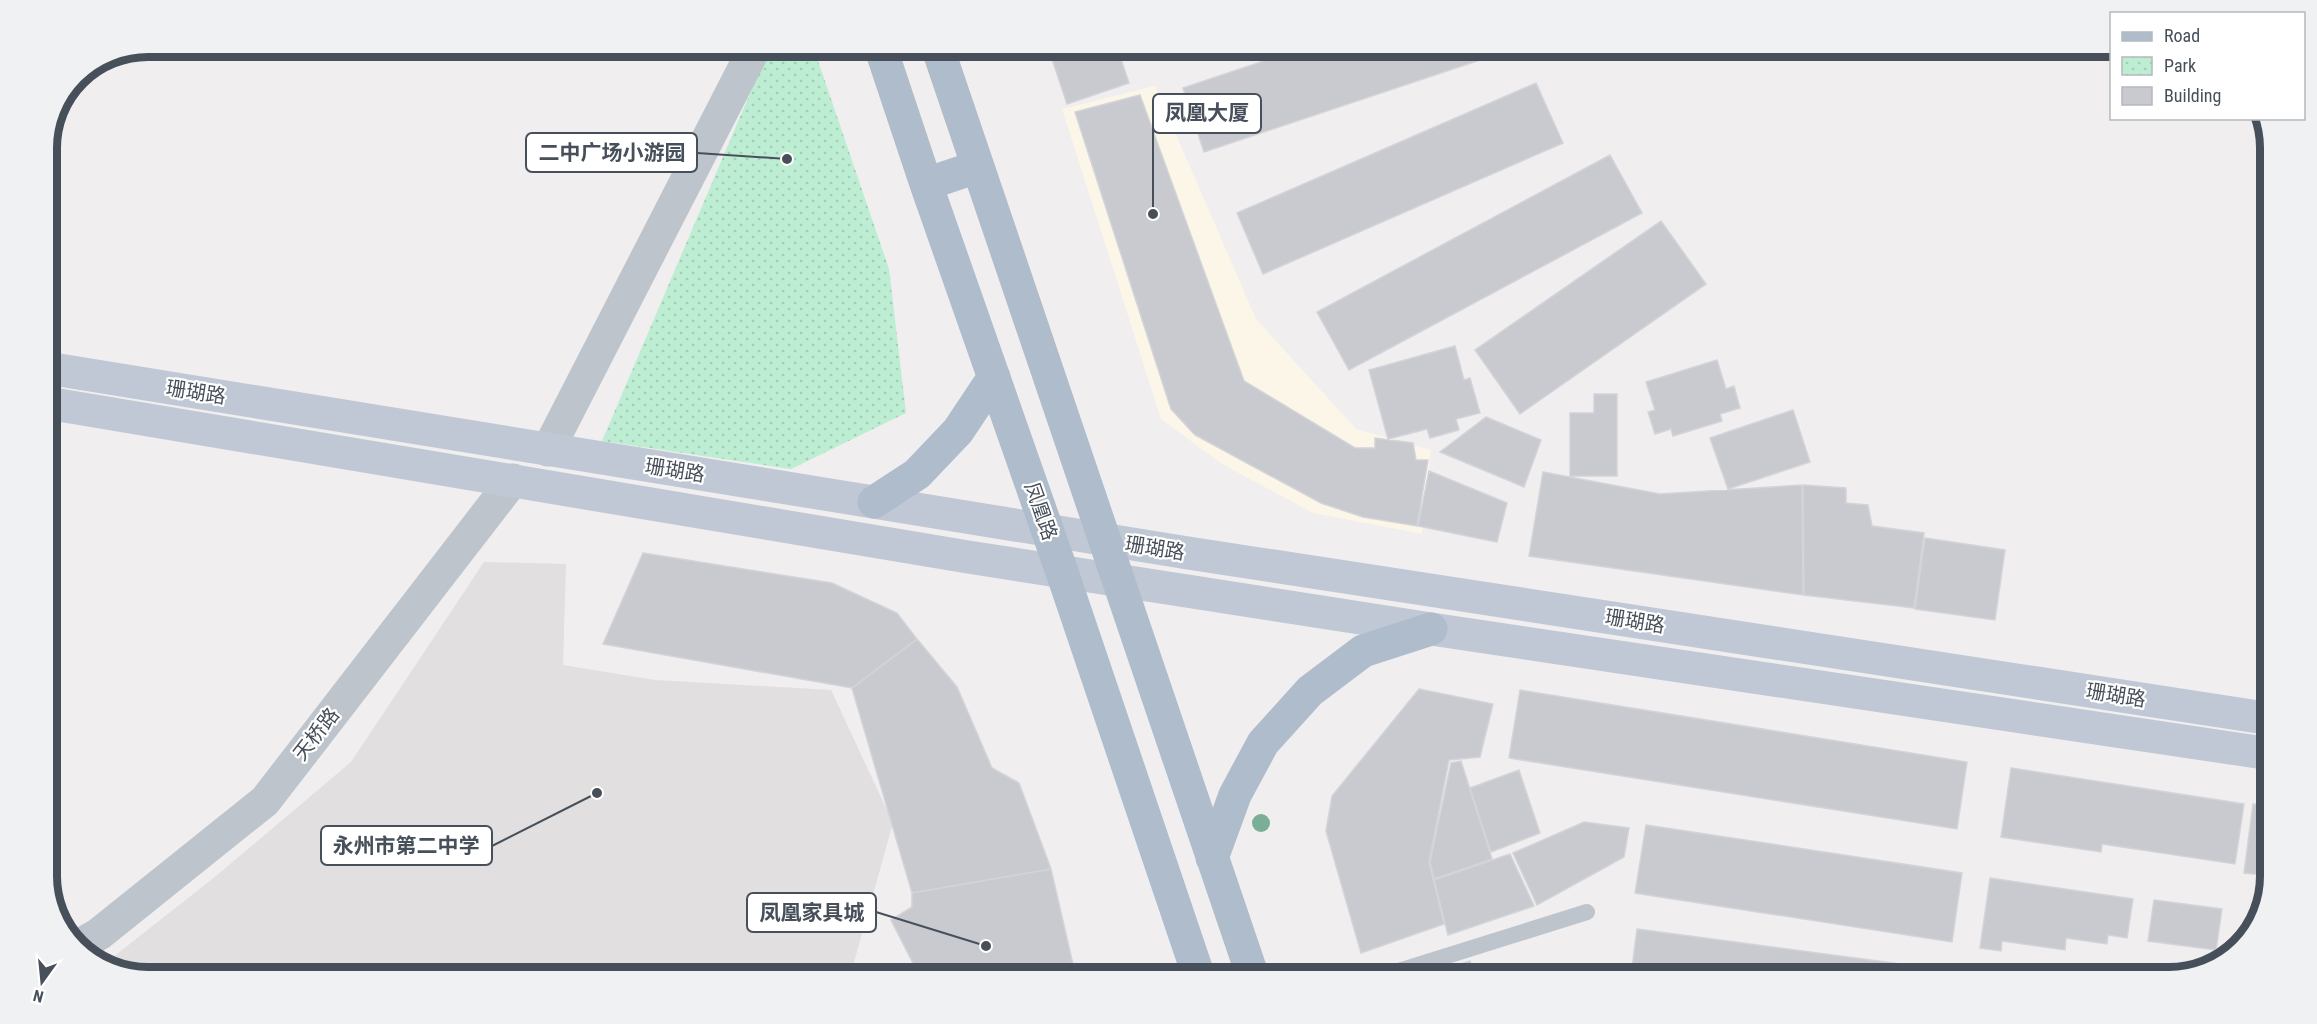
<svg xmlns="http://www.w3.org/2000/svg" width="2317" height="1024" viewBox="0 0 2317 1024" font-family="'Roboto Condensed','Noto Sans SC',sans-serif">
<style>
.commercial{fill:#fbf6e7}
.education{fill:#e1dfdf}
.park{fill:url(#park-dots)}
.building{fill:#c8cad0;stroke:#d2d4d9;stroke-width:1.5}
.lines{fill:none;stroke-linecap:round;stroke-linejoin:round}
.lane{stroke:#bdc4cc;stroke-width:16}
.street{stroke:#bdc4cc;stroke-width:33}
.secondary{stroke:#bfc8d4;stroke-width:33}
.primary{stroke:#aebccc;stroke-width:33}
.tree{fill:#7aae96}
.labels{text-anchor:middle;stroke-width:4.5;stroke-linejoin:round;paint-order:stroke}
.street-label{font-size:20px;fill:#47505a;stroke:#fff}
.rim{fill:none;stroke:#47505a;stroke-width:8}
.leader{fill:none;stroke:#47505a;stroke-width:2}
.callout-dot{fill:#47505a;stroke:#fff;stroke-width:2}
.callout{fill:#fff;stroke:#47505a;stroke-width:2}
.callout-label{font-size:21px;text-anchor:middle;font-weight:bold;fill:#47505a}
</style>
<defs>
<pattern id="park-dots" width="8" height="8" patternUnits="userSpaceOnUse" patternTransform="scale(1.5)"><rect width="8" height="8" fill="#bdedd2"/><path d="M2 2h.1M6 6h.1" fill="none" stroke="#a4cdb7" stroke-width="1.8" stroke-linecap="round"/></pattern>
</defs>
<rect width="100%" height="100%" fill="#f0eeee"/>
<path class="commercial" d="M1155,86L1256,319L1356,429L1431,450L1422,534L1313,513L1222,464L1161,419L1062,109Z"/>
<path class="education" d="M484,562L566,564L563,665L655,680L831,690L893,823L851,973L109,970L103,965L216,876L351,762Z"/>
<path class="park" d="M769,49H814L889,269L906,413L791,469L602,441Z"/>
<path class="building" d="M1049,50H1118L1129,83L1067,104Z
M1294,51L1504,52L1204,152L1183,88Z
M1536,83L1563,143L1263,274L1237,213Z
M1140,95L1244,381L1355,448H1375V438L1413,443L1416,460H1428L1417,526L1363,517L1321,503L1195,435L1171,409L1075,112Z
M1610,155L1642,213L1349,370L1317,312Z
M1661,221L1706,284L1520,414L1475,350Z
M1455,346L1464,380L1470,378L1480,413L1456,419L1459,430L1430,438L1427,429L1388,439L1369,370Z
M1717,360L1726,389L1734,386L1740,408L1720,414L1722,421L1673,436L1671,429L1655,434L1648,412L1655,410L1646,382Z
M1594,394H1617V476H1570V413H1594Z
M1793,410L1810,462L1728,489L1710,438Z
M1486,417L1541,440L1524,487L1440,452Z
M1429,471L1507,503L1497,542L1418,526Z
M1543,472L1660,494L1802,485L1803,595L1529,556Z
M1803,485L1846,488V503L1868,505L1872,526L1924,533L1914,608L1804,595Z
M1925,538L2005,550L1995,620L1915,609Z
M643,553L832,583L897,613L917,639L852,688L603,644Z
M917,639L957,687L992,768L1019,783L1051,869L912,893L852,688Z
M1419,689L1493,704L1480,757L1449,760L1429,862L1444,924L1361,953L1326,831L1332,796Z
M1520,690L1967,762L1957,829L1509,758Z
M1461,761L1492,859L1434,879L1430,862L1451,763Z
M2011,768L2244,804L2235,864L2102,844L2101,852L2001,837Z
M1519,770L1540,833L1491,852L1470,788Z
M2253,804L2264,805L2263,875L2244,873Z
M1584,822L1629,828L1624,857L1537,905L1513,853Z
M1646,825L1962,873L1952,942L1635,893Z
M1510,854L1534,906L1448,935L1434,880Z
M1051,869L1075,973H918L891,920L912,907V893Z
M1990,878L2133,899L2127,938L2108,935L2107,944L2066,938L2065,950L2002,941L2001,951L1980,948Z
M2154,900L2222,909L2216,950L2148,941Z
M1637,929L1999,977L1631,976Z
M1470,961L1474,975H1428Z"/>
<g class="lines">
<path class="lane" d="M1386,975L1587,912"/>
<path class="street" d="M548,450L754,49
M78,946L99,934L265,801L513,480"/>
<path class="secondary" d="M47,368L1188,553L2265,718
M47,403L968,557L1431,629L2264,753"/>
<path class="primary" d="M881,49L926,184L1062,572L1198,974
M938,49L1252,974
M926,184L977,167
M874,502L917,474L958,431L994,377
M1212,858L1235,795L1263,743L1310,691L1363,651L1431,629"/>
</g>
<circle class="tree" cx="1261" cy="823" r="9"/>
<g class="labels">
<g class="street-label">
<text transform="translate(196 392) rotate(9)" y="7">珊瑚路</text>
<text transform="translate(675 470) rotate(9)" y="7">珊瑚路</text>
<text transform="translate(1041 511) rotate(71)" y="7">凤凰路</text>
<text transform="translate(1155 548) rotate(9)" y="7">珊瑚路</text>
<text transform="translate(1635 621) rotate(9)" y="7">珊瑚路</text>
<text transform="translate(2116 695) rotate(9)" y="7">珊瑚路</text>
<text transform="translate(316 734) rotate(-52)" y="7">天桥路</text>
</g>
</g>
<path d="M0 0H2317V1024H0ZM148 57H2169A91 91 0 0 1 2260 148V876A91 91 0 0 1 2169 967H148A91 91 0 0 1 57 876V148A91 91 0 0 1 148 57Z" fill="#f0f1f2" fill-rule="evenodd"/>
<path class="rim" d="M148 57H2169A91 91 0 0 1 2260 148V876A91 91 0 0 1 2169 967H148A91 91 0 0 1 57 876V148A91 91 0 0 1 148 57Z"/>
<path class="leader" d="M1153 214L1153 113M787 159L697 153M597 793L492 846M986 946L876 912"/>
<g class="callout-dot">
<circle cx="1153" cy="214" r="6"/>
<circle cx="787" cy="159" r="6"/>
<circle cx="597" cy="793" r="6"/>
<circle cx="986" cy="946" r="6"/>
</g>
<g class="callout">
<rect x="1153" y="94" width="108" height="39" rx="6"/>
<rect x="526" y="133" width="171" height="39" rx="6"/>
<rect x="321" y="826" width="171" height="39" rx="6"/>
<rect x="747" y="893" width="129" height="39" rx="6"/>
</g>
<g class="callout-label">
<text x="1207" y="120">凤凰大厦</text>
<text x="612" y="160">二中广场小游园</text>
<text x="406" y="853">永州市第二中学</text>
<text x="812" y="920">凤凰家具城</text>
</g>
<rect x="2110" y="12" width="195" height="108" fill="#ffffff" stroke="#b5b9bd" stroke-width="1.5"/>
<rect x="2122" y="32" width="30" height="9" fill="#aebccc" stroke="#b5b9bd" stroke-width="1.5"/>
<text x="2164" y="42" font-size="18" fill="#47505a">Road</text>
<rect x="2122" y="57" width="30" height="18" fill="url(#park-dots)" stroke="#b5b9bd" stroke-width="1.5"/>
<text x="2164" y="72" font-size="18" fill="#47505a">Park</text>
<rect x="2122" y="87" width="30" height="18" fill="#c8cad0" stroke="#b5b9bd" stroke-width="1.5"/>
<text x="2164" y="102" font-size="18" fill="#47505a">Building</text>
<g transform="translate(42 982) rotate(195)" stroke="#ffffff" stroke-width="4.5" paint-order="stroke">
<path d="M0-4.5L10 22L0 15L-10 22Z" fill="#47505a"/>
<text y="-9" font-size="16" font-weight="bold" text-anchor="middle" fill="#47505a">N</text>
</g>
</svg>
